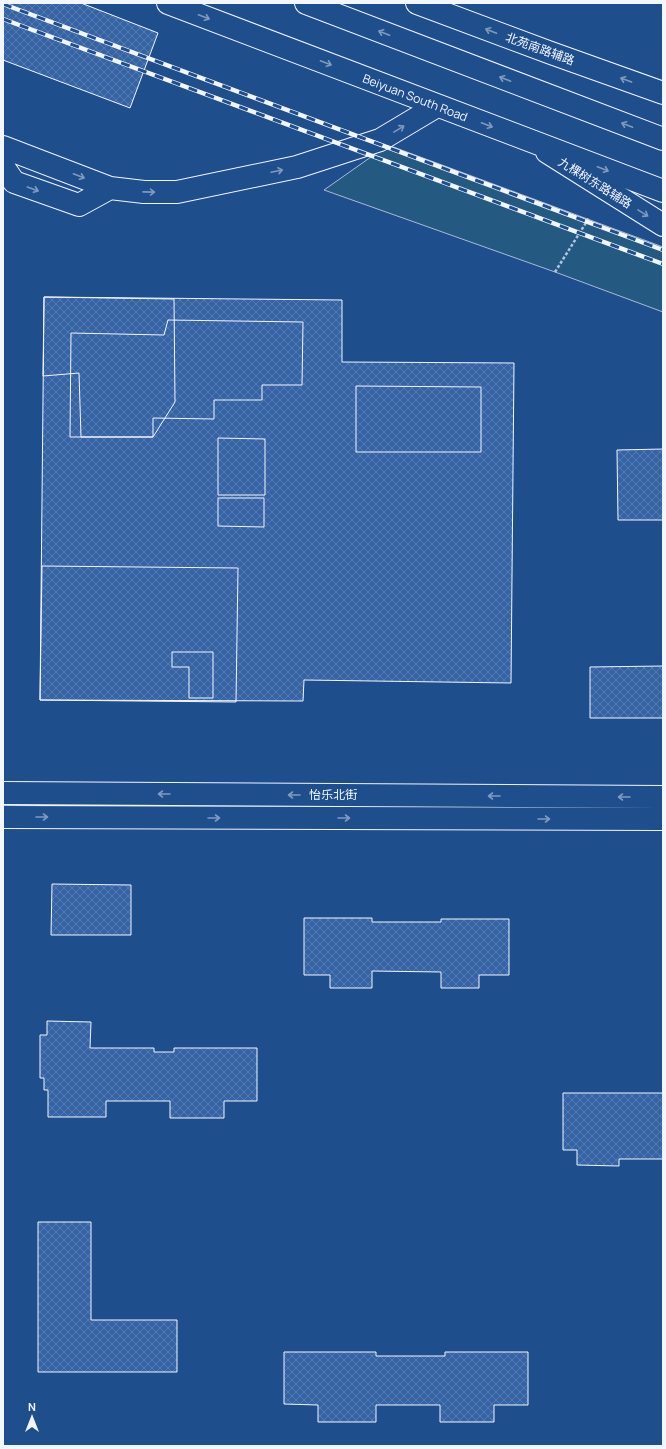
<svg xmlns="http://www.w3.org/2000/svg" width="666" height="1449" viewBox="0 0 666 1449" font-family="Manrope,'Noto Sans SC',sans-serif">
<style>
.green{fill:#245a82;stroke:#a8bbd7}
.building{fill:url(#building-cross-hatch);stroke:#f2f6ff}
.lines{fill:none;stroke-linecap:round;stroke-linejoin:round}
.minor-casing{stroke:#f2f6ff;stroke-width:24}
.major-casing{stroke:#f2f6ff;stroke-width:24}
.highway-casing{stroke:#f2f6ff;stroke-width:24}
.path{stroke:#b3c4dc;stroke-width:2.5;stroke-dasharray:3 2;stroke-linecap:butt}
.minor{stroke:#1f4e8c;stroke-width:22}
.major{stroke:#1f4e8c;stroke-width:22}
.highway{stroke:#1f4e8c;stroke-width:22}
.rail-casing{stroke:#f2f6ff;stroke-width:4.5}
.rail{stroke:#1f4e8c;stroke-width:3;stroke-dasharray:9;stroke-linecap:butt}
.oneway{stroke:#7e9ac0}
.labels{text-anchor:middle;stroke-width:3;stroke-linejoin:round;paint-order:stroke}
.street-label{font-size:12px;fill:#f2f6ff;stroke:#1f4e8c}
</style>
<defs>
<pattern id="building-cross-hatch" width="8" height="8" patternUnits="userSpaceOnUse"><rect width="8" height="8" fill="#3563a3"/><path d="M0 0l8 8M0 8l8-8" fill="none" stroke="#537ab1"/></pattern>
</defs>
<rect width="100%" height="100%" fill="#1f4e8c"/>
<path class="green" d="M388,145L663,247V312L555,272L324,190Z"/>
<path class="building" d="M3,3H81L158,33L130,108L3,60Z
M44,297L342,300V362L514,363L511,683L304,680L303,701L40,700Z
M44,297L174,299L175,402L153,437H81L79,373L43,376Z
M168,320L303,322L302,385H262V400H214V419L153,418V437H70L71,333L164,335Z
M356,386L481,387V452H356Z
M218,438L265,439V495H218Z
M663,449V520H618L617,450Z
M218,498H264V527L218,526Z
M42,566L238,568L236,702L40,700Z
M172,652H213V698H189V667H172Z
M663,666V718H590V667Z
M52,884L131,885V935H51Z
M304,918H372V922H441V919H509V975H479V988H441V972L372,971V988H330V975H304Z
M47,1021L91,1022L90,1048H154V1052H174V1048H257V1101H224V1118H170V1101H106V1117H48V1090H44V1078H40V1035H47Z
M563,1093H663V1159H619V1166L577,1165V1150H563Z
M38,1222H91V1320H177V1372H38Z
M284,1352H376V1356H445V1352H528V1405H494V1422H440V1405H376V1422H318V1405L284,1404Z"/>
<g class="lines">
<defs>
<path id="minor" d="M417,3L551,53L663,93
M3,147L110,188L144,192H177L297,167L380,140L437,106
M547,152L663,225
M3,166L14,182L79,205L110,188"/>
<path id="major" d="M3,793L663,797
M3,817L663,819"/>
<path id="highway" d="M168,3L663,191
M306,3L663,139"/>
</defs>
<use href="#minor" class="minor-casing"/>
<use href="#major" class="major-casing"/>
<use href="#highway" class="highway-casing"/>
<path class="path" d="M555,272L589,218"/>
<use href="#minor" class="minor"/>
<use href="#major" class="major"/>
<use href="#highway" class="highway"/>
<defs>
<path id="rail" d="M3,4L663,250
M3,19L663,264"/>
</defs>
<use href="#rail" class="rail-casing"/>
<use href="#rail" class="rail"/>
</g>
<defs><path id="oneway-shaft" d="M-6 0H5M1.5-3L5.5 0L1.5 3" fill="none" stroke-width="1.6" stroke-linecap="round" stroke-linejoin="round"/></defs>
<g class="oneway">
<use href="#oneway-shaft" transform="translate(204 17) rotate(21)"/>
<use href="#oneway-shaft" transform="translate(491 31) rotate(-159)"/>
<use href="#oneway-shaft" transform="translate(384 33) rotate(-159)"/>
<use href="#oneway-shaft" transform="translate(326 63) rotate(21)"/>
<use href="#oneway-shaft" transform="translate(505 79) rotate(-159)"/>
<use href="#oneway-shaft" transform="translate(626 80) rotate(-160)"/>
<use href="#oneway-shaft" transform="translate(487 125) rotate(21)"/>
<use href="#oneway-shaft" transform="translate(627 125) rotate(-159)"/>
<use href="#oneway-shaft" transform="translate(399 129) rotate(-31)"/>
<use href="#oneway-shaft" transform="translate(603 169) rotate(21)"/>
<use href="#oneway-shaft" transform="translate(277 171) rotate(-12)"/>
<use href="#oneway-shaft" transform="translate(79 176) rotate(21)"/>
<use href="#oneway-shaft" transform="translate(33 189) rotate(20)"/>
<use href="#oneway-shaft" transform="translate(149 192) rotate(1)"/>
<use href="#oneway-shaft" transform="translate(643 213) rotate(32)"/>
<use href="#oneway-shaft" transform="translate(164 794) rotate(-180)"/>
<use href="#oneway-shaft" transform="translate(294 795) rotate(-180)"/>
<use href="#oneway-shaft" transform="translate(494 796) rotate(-180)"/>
<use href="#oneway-shaft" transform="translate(624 797) rotate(-180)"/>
<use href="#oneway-shaft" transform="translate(42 817)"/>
<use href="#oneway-shaft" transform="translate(214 818)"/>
<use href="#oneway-shaft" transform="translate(344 818)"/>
<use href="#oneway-shaft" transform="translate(544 819)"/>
</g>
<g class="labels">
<g class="street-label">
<text transform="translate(540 49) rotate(20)" y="4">北苑南路辅路</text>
<text transform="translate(415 98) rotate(21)" y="4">Beiyuan South Road</text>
<text transform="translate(595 183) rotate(32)" y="4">九棵树东路辅路</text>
<text x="333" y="799">怡乐北街</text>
</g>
</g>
<rect width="666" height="1449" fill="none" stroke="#f2f6ff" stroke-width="8"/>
<g transform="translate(32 1417)" stroke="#1f4e8c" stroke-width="3" paint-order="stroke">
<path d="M0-3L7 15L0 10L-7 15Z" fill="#f2f6ff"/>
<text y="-6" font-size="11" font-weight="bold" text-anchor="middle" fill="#f2f6ff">N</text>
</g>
</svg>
